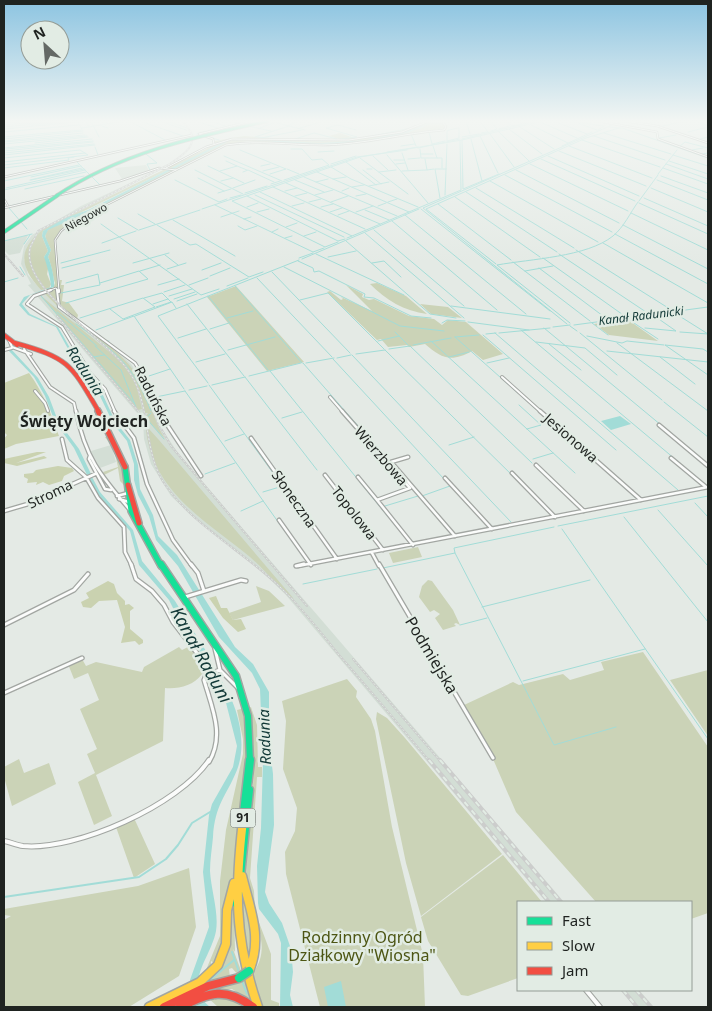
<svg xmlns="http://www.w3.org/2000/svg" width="712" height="1011" viewBox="0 0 712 1011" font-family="'Noto Sans',sans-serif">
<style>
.built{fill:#d3ded5}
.green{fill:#cbd3b7;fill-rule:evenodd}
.forest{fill:#cad2b0}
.water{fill:#a2dcd7}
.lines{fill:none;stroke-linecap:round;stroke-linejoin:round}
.stream-far1{stroke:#a2dcd7;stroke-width:1}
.stream{stroke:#a2dcd7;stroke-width:2}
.canal{stroke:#a2dcd7;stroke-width:1}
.street-far4-casing{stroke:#a2a6a2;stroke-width:2.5}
.street-far3-casing{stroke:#a2a6a2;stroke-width:4}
.street-far2-casing{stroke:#a2a6a2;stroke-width:5}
.street-far1-casing{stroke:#a2a6a2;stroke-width:5.5}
.street-casing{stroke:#a2a6a2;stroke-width:6}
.fast-far2-casing{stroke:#a2a6a2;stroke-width:8}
.fast-far1-casing{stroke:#a2a6a2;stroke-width:9}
.fast-casing{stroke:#a2a6a2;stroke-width:11}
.slow-casing{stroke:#a2a6a2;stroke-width:11}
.jam-far2-casing{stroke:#a2a6a2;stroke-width:5.5}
.jam-far1-casing{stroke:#a2a6a2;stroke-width:8}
.jam-casing{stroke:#a2a6a2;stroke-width:11}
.street-far4{stroke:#fbfcfb;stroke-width:1}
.street-far3{stroke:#fbfcfb;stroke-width:2}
.street-far2{stroke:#fbfcfb;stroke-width:2.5}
.street-far1{stroke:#fbfcfb;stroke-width:3}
.street{stroke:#fbfcfb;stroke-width:4}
.fast-far2{stroke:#16e098;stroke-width:5}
.fast-far1{stroke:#16e098;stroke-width:6}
.fast{stroke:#16e098;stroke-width:8}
.slow{stroke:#ffcf43;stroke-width:8}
.jam-far2{stroke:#f24e42;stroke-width:4}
.jam-far1{stroke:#f24e42;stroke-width:5}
.jam{stroke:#f24e42;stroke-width:8}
.rail-far1-casing{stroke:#cccdcc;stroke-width:2}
.rail-casing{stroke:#cccdcc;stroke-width:4}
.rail-far1{stroke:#e2ece4;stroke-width:1;stroke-dasharray:2;stroke-linecap:butt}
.rail{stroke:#e2ece4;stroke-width:2;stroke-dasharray:5.5;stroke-linecap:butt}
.fast-bridge-far2-casing{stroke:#a2a6a2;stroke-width:4;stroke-linecap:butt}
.fast-bridge-far1-casing{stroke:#a2a6a2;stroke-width:4.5;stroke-linecap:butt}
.fast-bridge-casing{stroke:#a2a6a2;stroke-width:11;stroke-linecap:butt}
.fast-bridge-far2{stroke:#16e098;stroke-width:2.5}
.fast-bridge-far1{stroke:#16e098;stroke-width:3}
.fast-bridge{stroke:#16e098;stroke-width:8}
.labels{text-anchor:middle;stroke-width:5;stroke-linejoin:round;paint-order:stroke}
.far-street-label{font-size:11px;fill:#1f2320;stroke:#e2ece4}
.far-water-label{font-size:12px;font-style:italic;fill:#123937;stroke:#e2ece4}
.shield{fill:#e2ece4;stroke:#5a5f5b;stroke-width:1}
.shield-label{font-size:12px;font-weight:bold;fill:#1f2320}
.street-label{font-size:14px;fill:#1f2320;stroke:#e2ece4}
.water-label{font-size:15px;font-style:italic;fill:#123937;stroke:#e2ece4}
.quarter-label{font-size:16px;font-weight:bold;fill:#1f2320;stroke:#e2ece4}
.near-street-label{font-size:16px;fill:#1f2320;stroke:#e2ece4}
.near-park-label{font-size:16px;fill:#4d5614;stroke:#e2ece4}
.near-water-label{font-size:18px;font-style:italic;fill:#123937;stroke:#e2ece4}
</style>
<rect width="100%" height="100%" fill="#e4eae5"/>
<path class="built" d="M146,165L149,171L122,179L115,168Z
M162,168H164L58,220L36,235L27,247L24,259L28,275L42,291L35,293L28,285L31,284L21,264L24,246L32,235L81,206Z
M28,235L20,253L9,255L4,250V241Z
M45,294L64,313L116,350L131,364L143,382L160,426L178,453L564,902H546L285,594L254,564L195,519L171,496L151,464L144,439L143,420L37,296Z
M111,445L116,462L100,468L91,451Z
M620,990H639L654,1007H635Z"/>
<path class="green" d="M427,121H433L423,127L404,132C417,131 429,121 442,121L446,128L359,142L313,145L248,141L230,144L72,223L59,233L55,241L59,287L60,280H62L61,285H64L62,301L69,303L78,315L77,319L108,341L105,342L61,310L44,293L53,289L55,283C52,273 52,266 48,257L51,250C47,240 41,235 50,228L93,210L98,206L209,150L43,231L42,236L48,251L44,257L49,264L47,274L51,284L49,289L41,290C18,265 18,248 45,228L214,145L215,141L244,136L312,141L337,140L339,139L329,136L340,133L357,139L409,128Z
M377,283L406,296L427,314C404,311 386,300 370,284Z
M346,285L363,294L362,297L369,300L374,299L409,316L434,319L442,325L448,320L466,322L503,354L483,360L472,351C451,363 441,358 425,344L409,347L407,345L388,347L381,339L377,340L327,292L330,291L341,300L343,299L341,297L372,311Z
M236,286L304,362L267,371L207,297Z
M40,295L123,363L136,384L142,409L138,410Z
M420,304L448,307L462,318L431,314Z
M627,319L658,341L609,335L594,324Z
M72,321C96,335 128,356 141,382C150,401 154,421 165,439L145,418L148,413H144C139,364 109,349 72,321Z
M149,429L159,440L294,599C279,588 265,570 250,557C206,521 153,492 146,430Z
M105,437H112L120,455L118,457H121L126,491L124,494L125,486L120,481L118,468L104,475L103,472L118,467L114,450Z
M418,547L422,557L393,563L389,553Z
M428,580L432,581L453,610L460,625L456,623L454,624L456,626L443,630L435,618L440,614L434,610L430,612L419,597L422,586Z
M256,586L269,591L285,606L233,620L229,613L261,602Z
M190,646L198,658L202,674C193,686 179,689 165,688L163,741L96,775L112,816L94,825L78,782L95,773L87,754L97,749L80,709L99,700L88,673L74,679L68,664L82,659L86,666L96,662L142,672L144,667L179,647L182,650Z
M643,652L708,747V913L691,919V902H596L516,812L493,759L495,758L464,705L513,682L519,685L563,674L570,680L604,670L601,662Z
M708,670V736L670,680Z
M347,679L357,691L356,697L371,719L375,731L392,827L423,955L425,1007H320L286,874L285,852L295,831L297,808L283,769L286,721L282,701Z
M251,707L257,725L258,767H262V777H257L250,878L254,891L255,912L271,954V1000L279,1003V1007H261C248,983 238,952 238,924C237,911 240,897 241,884L255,934V955H249L248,967L251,975C272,952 257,924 249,898L252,893H247C242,857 250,821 253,785C255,759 254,733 248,708Z
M245,708L249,738L247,772L233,876L225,910L223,944L215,964L211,961V968L206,973L207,980C238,956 221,921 234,891L235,952L233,949L253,1003L232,989L209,991L213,1000H215V995C230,993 238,997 249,1007H218L207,997L204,983L206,970L220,936V881L226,830L243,754V739L237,710ZM232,968L238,975L240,982L208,988L207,984L230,978L229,969Z
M377,712L387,718L405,738L502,854L421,916L406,863L376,719Z
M19,759L24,773L49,763L56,784L12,806L4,777V767Z
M134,818L155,864L134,878L116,827Z
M503,855L542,902H518V978L468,996L461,995L428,941L421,917Z
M189,868L196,927L179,976L129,1007H4V920L11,916L4,915V909L138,886Z"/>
<path class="forest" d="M29,373C43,392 51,413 59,436L16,444L4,449V439L7,435L4,432V383Z
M37,452H46L16,463L44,456L47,458L17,466L4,463V459Z
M58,466L72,468L74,471L64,476L62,481L49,485L43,482L36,485L37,482L27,483L28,479L24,477V474L33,473L36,470Z
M108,581L114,584L117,593L125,601V605L129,604L134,608L130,611V629L143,640V643L139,645L135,641L121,643L125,627L117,600L99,601L91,608L83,607L81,602L89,598L86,593Z
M216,596L221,608H227L233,620L241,619L246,629L238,632L223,618L209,598Z"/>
<path class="water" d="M435,121C400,141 342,146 303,144C278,143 253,138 229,141L91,211L48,230L45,236L51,250L48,257C51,263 55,280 54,287L30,295L22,304L30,314L58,327L86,376L101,391L117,425H114L98,392L83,376L56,327L28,315L19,305L24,297L51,287C51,280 47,265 44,257L48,251L42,236L43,231L65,218L88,210L223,142L244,139L320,143L367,140L414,129Z
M11,349L38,378L49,397L58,421L79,449L91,474L87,475L74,448L55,422L45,396L34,377L8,350Z
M620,416L631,424L611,430L601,421Z
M118,425L130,440L138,465L140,489L153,515L158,536L177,555L235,647L253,664L269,692V741L273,774L274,825L265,892L269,903L282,923L291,949L293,972L290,995L293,1007H280L281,943L278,934L259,909L258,903L257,866L261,828L263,761L260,689L252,673L219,637L178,566L156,540L149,516L138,495L134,480V464L127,441L115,426Z
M92,477L100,492L133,530L142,561L175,601L206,651L215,671L210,673L198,648L181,624L169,600L139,565L130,531L101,499L88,478Z
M216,673C235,697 249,739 237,770C226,797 215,804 213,837C212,848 210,860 210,871C211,890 219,912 216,931C211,958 182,984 210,1007H197L191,994L190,980L209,927L203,872L209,815L212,804L233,767L237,746L224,695L211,675Z
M341,981L346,1007H328L324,987Z"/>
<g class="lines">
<path class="stream-far1" d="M77,121L82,129
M86,121L88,126
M91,121L99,137
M129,121L165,140
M140,121L183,136
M160,121L186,130
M167,121L187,128
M195,121L218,128
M210,121L228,127
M231,121L240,124
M398,121L404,123
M420,121L424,123
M466,121L470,134
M480,121L488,132
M490,121L497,129L491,131
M505,121L512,126L515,125
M554,121L587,134
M570,121L603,126
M696,121L708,126
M4,122L7,121
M203,122L207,121
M279,122L281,121
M540,122L577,138
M646,122L648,121
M4,123L23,121
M113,123L120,121
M277,123L305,130
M524,123L531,121
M578,123L597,130
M20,124L39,123
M4,125L45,121
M31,125L75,121
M237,125L253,121
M289,125L298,121
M517,125L522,124L518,121
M531,125L568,143
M102,126L108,128
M248,126L271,131
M663,126L685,121
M4,127L65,121
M520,127L554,149
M609,127L622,128L708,158
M82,128L112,123
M260,128L276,122
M300,128L321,122
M459,128V138L447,141V131Z
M4,129L76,122
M499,129L509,126
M509,129L542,154
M598,130L604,126
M397,131L411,128
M4,132L79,125
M202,132L221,128
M429,132L432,144L445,141
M499,132L529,161
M688,132L708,127
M481,133L487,132
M604,133L671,154
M197,134L201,132
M411,134L416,146
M490,134L514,167
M378,135L396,131
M205,136L219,140
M480,136L498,173
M594,136L665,160
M4,137L82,130
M255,137L289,126
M257,137L265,138
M368,137L376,135
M462,137L479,134
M261,138L302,130
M266,138L275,139
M4,139L83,131
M295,139L314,133L337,139
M341,139L357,137L326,128L338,125L356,130
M471,139L482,181
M661,139L659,138L676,135
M700,139L708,137
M293,140L323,141
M582,140L660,167
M4,141L83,133
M4,142L85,135
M35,143L88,137
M4,144L87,136
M673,145L693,152
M401,146L415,144
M433,146L437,158H442V168
M562,146L592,132
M569,146L652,178
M95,147L98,155
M679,147L685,142L708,148
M4,148L92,139
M418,148L432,145
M6,149L93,141
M420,149L421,158H437
M240,150L286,169L270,174
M692,150L703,148
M4,151L93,142
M559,151L646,186
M318,152L334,151
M387,152L418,147
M4,153L94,144
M109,153L118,151
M402,153L408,170
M146,154L157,163L147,164L150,170
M421,154H433
M702,154L708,153
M4,155L95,145
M387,155L428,203
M673,155L708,166
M224,156L282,181
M373,156L388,170
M548,156L639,196
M4,158L80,150L88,155L4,165
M360,158L408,194
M408,159L420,158
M425,159L427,170L434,169
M541,159L635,201
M394,160H404
M669,161L708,174
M4,162L85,153
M346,162L376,185
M331,164L356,156
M396,164L405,163
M530,164L628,211
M666,164L708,179
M208,166L244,183
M237,166L247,170
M261,166L270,164
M331,167L351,179L418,207
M4,168L69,160L68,158L74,157
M663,168L708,184
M287,169L299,174
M367,169H372
M195,170L243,194
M363,170L381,184
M516,170L619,223
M220,171L237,166L226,161
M263,171L279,167
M402,171L427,170
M243,172L248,170L274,182
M317,172L409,212
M379,172L396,170
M499,174L463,189L462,140L543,121
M658,174L677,150
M505,175L612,232
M661,176L708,193
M31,177L81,166
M304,177L397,216
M198,178L224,191
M333,179L346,177
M30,180L82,168
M31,180L84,169
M175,180L219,202L227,199
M284,180L329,165L322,159L312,160L302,149H291
M295,180L324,192
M657,180L708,200
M4,181L79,165
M221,181L233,178
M490,181L598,242
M316,182L328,179
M286,183L380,224
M271,184L280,181
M369,186L389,182
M273,187L365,229
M352,187L364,185
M6,188L85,170
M233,188L255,180
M476,188L574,248
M651,188L708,212
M25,189L84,176
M4,190L86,172
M285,191L297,188
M342,191L349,188
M260,192L352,236L347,238
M466,192L557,252
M218,193L231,189
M245,193L267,186
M63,194L100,185L77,162
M255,195L344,237
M315,195L333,190
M445,195L447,144
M247,196L338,241L345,239
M295,196L307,193
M356,196L366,194
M455,197L540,257
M230,198L241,195
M440,198L435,169H446
M644,198L708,226
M639,201L658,175
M309,202L321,199
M331,202L348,196
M388,202L397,199
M639,203L708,234
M438,204L511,260
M215,205L313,252L324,248
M10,206L57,195
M292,206L304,203
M378,206L386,203
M247,207L258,203
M321,207L333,204
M9,208L27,229
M202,209L357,157L407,150
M421,209L550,311
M365,210L389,220
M257,212L269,209
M330,212L342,208
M356,212L373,206
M631,213L708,250
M138,214L155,224
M338,215L349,211
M405,215L526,314
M221,217L239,211
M118,218L138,230
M244,219L251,217
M173,220L235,256
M392,221L497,310
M101,224L201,295L219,289
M157,225L190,245L196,244L249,277L263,272
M623,225L708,269
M238,226L245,230L257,226
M286,227L297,223
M139,230L200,210
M374,230L464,306
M272,232L278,229
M365,233L464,318
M615,234L708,284
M304,236L316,232
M352,236L461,190L460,141
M285,238L292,236
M4,241L32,234
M346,241L430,314L456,318
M338,242L325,247L232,201L360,157L462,140
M102,243L136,231
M603,243L708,303
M24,244L30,235
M576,250L673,311
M316,254L404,295
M559,254L649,314
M165,255L178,265
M328,257L356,251
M299,258L313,253
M543,258L626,317
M302,259L419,209
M298,261L313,268L314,272L319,271L365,294L364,297L374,298L411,316L431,318
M513,262L590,321
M61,263L110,250
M133,263L169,253
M372,263L384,261L401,277
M496,264L426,209L586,138L619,128
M20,267L25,275
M284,267L400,326L444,331
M62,268L90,261
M539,268L607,319
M167,269L186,263
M202,270L221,263
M140,271L160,265
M525,271L553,266
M272,272L350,353
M210,276L230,268
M257,278L332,357
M4,282L18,278
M158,285L179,279
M189,285L208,278
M227,286L248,278
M235,286L302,363
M164,292L185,285
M61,293L100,285L98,274L66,283
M41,296L134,403
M169,296L192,289
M208,296L268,370
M144,298L162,293L171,302
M174,299L195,292
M300,300L328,293L384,349
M177,301L197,294
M66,303L148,279L139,271L100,283
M153,304L168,299
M187,304L244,376
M451,306L550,319
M156,307L171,302
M57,312L97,346
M673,312L708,334
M135,316L172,302L176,308
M80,318L143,298L155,307L123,319L110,309
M227,318L253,311
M628,319L658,339
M468,322L529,330
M442,323L447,320L465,321
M570,323L497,265C530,259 587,257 613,236C624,227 630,213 638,202
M592,323L608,335
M76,324C116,352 133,364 151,411
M567,324L423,208L612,125
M574,325L708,307
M570,326L577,331
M553,327L570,325
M544,328L708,464
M645,328L676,331L653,315
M210,329L229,323
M96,330L134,316L184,389
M521,330L706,485
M395,332L408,345
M680,332L708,334
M495,333L678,490
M499,333L550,328
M580,333L662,400
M486,334L496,333
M483,335L616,450
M587,336L622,343L627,341L664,345
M455,337L637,499
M455,337L479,335
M178,338L206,329
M107,341H109
M378,341L399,336
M431,341L575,473
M536,342L585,348L617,375
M617,343L708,411
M549,344L581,370
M413,345L451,338
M95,346L121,370L136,407
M410,346L532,463
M389,349L410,346
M228,350L275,337
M385,350L519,482
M607,351L708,362
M708,352L703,349L665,345L708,375
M356,354L385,350
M352,355L511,522
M94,357L104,355
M449,357L469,352
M660,357L695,384
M337,358L351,355
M333,359L444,479
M196,362L225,354
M303,363L416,492
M306,363L334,358
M487,363L509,358
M270,371L389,518
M149,376L170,369
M249,376L301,363
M245,377L317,470
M208,383L158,316L299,260
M209,385L335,558
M212,385L245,377
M189,390L207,386
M185,391L281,526
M156,397L185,391
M664,402L708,437
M519,405L541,425L527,429
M151,413L146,418L164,439
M282,418L302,412
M225,441L244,434
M449,445L474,437
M533,459L553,453
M205,474L235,463
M263,492L283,486
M422,496L450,486
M695,503L708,517
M385,506L418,496
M658,510L708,566
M241,511L263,501
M624,517L708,622
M391,519L400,530
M558,526L708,496
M562,529L708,739
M284,530L308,563
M455,553L554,745L616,727
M383,568L455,553L454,548L554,527
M303,584L377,569
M482,607L590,580
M460,625L487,618
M523,681L645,649"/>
<path class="stream" d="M4,897L139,877L166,859L178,845L192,823L210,812
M232,952L240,975
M210,980L234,960
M242,981L247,994"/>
<path class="canal" d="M462,139L536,121
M432,145L460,139"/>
<defs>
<path id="street-far4" d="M598,121L657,132L658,139L708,157
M624,121L657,126L708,143
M214,144L213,139L199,134L252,121
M166,168L206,147L232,139L349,140L402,132L429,121
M4,177L192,135
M4,199L8,206
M4,208L120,181L159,168L176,170
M57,289V291
M48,291L56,288L58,291
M59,291L55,240L61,231L72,222L226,145C259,140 289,145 322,145C363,145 403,133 444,130L446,127L442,121"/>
<path id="street-far3" d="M51,290L34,296L27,304L62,327L90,373L105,389L115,412
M57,290L59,307L135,363L145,379L159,412
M57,290L59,292
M59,290V292
M9,340L12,347L31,354
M24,349L50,387L74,403L76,412
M4,350L12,348
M502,377L541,412
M35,391L45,403L48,411
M330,397L343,412"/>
<path id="street-far2" d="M76,411C85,457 100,475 130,510
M114,411L134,438L147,484L173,540L192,566
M158,411L201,476
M342,411L410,488L377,500L413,545
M540,411L641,500
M659,425L708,466
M251,438L337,559
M62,439L67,460L86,477L98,498L124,527L125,552L132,566
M90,456L89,459L105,489L111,490
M408,457L391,462L455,536
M671,458L706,487
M536,465L584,511
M512,473L555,517
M325,475L383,550
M358,477L377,500
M445,478L492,529
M117,496L128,493
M119,499L129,502
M4,511L28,504L95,474
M279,520L311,565
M372,553L379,566
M298,566L708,487"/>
<path id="street-far1" d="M131,564L136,579L152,591L164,605L173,622L200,657L206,675
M191,564L198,573L204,591
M379,564L493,758
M296,566L304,564
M185,597L241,580L246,581
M4,625L74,590L88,574
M215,649L220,670L238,688
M206,675L220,670
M206,675L204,680C212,708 225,735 209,762
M4,693L82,658"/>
<path id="street" d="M4,841C10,842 16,845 23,846C76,851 179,805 209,760
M586,990L600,1007"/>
<path id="fast-far2" d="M125,467L131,511L161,566"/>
<path id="fast-far1" d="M161,564L236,676L248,716L250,762"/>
<path id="fast" d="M244,812L250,760
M237,904L249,790"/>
<path id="slow" d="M244,812C235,885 233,936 258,1007
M242,876C250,909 263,938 249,971
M149,1007L200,982L218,965L226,944L227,910L234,883"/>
<path id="jam-far2" d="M4,335L17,345
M15,343C69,358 71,364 99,412"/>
<path id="jam-far1" d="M98,411L125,467
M128,485L139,523"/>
<path id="jam" d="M164,1007L208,986L239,978
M180,1007C210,993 224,986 253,1007"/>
</defs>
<use href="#street-far4" class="street-far4-casing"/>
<use href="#street-far3" class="street-far3-casing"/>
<use href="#street-far2" class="street-far2-casing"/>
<use href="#street-far1" class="street-far1-casing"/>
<use href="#street" class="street-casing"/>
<use href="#fast-far2" class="fast-far2-casing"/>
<use href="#fast-far1" class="fast-far1-casing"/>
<use href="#fast" class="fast-casing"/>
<use href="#slow" class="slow-casing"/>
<use href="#jam-far2" class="jam-far2-casing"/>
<use href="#jam-far1" class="jam-far1-casing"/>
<use href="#jam" class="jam-casing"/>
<use href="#street-far4" class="street-far4"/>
<use href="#street-far3" class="street-far3"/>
<use href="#street-far2" class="street-far2"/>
<use href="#street-far1" class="street-far1"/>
<use href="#street" class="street"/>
<use href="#fast-far2" class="fast-far2"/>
<use href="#fast-far1" class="fast-far1"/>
<use href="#fast" class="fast"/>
<use href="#slow" class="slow"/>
<use href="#jam-far2" class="jam-far2"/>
<use href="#jam-far1" class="jam-far1"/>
<use href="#jam" class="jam"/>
<defs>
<path id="rail-far1" d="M182,121C204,141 187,153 168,165L38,231C36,236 32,243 30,248C21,289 106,339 127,369C153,403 141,451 166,486C196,528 246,553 282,589C303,609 321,633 339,655C370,690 400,726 430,762
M4,254L23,276
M57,316L145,419
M144,387L158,423L171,446L307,606
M353,659L441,762"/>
<path id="rail" d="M429,760L549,902
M440,760L561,902
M623,990L637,1007
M636,990L651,1007"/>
</defs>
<use href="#rail-far1" class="rail-far1-casing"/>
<use href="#rail" class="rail-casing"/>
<use href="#rail-far1" class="rail-far1"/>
<use href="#rail" class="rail"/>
<defs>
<path id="fast-bridge-far2" d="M56,196C120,153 194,137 268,121"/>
<path id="fast-bridge-far1" d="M4,232L58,195"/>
<path id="fast-bridge" d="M239,978L249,971"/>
</defs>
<use href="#fast-bridge-far2" class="fast-bridge-far2-casing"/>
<use href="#fast-bridge-far1" class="fast-bridge-far1-casing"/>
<use href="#fast-bridge" class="fast-bridge-casing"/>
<use href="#fast-bridge-far2" class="fast-bridge-far2"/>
<use href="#fast-bridge-far1" class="fast-bridge-far1"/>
<use href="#fast-bridge" class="fast-bridge"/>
</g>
<linearGradient id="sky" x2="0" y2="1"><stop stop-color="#8cc4e1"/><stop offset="0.46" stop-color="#f3f6f3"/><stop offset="1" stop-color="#f3f6f3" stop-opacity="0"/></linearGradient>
<rect width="712" height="263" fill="url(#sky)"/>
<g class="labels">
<g class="far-street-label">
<text transform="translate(86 217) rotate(-29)" y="4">Niegowo</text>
</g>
<g class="far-water-label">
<text transform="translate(641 316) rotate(-7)" y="4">Kanał Radunicki</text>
</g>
<rect class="shield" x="230.5" y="808.5" width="25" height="19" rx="4"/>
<g class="shield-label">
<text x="243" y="822">91</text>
</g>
<g class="street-label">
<text transform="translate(153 396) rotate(63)" y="5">Raduńska</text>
<text transform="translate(571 438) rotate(41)" y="5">Jesionowa</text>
<text transform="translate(381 456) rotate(49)" y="5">Wierzbowa</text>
<text transform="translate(50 494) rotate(-26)" y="5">Stroma</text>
<text transform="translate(294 499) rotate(55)" y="5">Słoneczna</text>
<text transform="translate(354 513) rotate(52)" y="5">Topolowa</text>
</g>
<g class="water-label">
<text transform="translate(85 371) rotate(57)" y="5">Radunia</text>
<text transform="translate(265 737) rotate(-92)" y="5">Radunia</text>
</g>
<g class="quarter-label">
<text x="84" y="427">Święty Wojciech</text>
</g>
<g class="near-street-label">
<text transform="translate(432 655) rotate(59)" y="6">Podmiejska</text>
</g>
<g class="near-park-label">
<text x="362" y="943">Rodzinny Ogród<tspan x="362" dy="18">Działkowy "Wiosna"</tspan></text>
</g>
<g class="near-water-label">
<text transform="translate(201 655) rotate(61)" y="6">Kanał Raduni</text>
</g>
</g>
<rect width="712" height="1011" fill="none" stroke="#1f2320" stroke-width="10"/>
<rect x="517" y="901" width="175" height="90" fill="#e2ece4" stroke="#949c96"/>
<rect x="527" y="917" width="25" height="8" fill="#16e098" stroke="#949c96"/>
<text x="562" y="926" font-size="15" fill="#1f2320">Fast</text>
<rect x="527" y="942" width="25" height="8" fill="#ffcf43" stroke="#949c96"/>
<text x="562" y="951" font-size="15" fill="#1f2320">Slow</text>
<rect x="527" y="967" width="25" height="8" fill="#f24e42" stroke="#949c96"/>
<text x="562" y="976" font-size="15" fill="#1f2320">Jam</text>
<g transform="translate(45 45) rotate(334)"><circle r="24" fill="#e2ece4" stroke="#949c96"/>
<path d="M0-4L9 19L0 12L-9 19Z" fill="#646965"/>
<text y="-8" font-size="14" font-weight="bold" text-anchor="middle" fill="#1f2320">N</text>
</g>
</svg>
